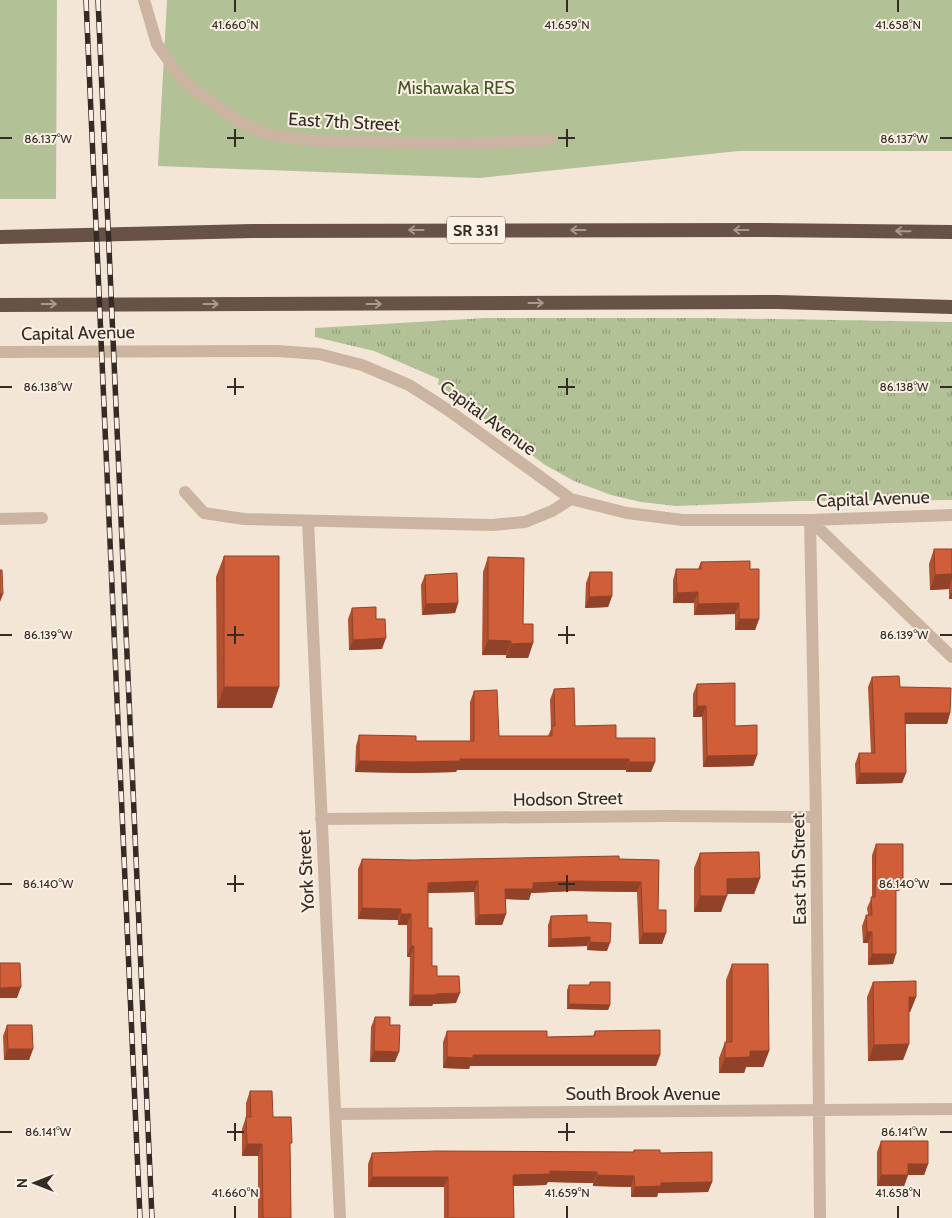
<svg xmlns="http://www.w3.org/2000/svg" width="952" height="1218" viewBox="0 0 952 1218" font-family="Cabin,sans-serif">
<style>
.grass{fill:url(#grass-tufts)}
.park{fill:#b3c296}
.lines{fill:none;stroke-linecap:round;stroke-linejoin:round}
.minor{stroke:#cbb5a2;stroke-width:12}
.trunk{stroke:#685248;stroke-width:14}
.rail-casing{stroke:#352a25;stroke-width:5.5}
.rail{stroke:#faf0e3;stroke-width:4;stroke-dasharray:11;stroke-linecap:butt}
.wall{fill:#b25131}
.shaded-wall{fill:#914228}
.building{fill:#cf5e39;stroke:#914228}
.oneway{stroke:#aa998e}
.ticks{fill:none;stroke:#352a25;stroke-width:2}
.labels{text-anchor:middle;stroke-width:4;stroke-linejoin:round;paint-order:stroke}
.shield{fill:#faf0e3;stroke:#70655e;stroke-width:1}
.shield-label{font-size:16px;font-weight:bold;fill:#352a25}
.park-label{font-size:18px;fill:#445527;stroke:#faf0e3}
.street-label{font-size:18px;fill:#352a25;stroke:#faf0e3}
.ticks-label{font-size:12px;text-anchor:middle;fill:#352a25;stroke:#faf0e3;stroke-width:4;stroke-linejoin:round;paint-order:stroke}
</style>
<defs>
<pattern id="grass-tufts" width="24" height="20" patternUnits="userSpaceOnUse" patternTransform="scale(1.25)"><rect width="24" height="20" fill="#b3c296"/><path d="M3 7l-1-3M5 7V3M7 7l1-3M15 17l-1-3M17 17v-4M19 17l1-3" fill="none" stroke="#929e7a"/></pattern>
</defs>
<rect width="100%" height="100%" fill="#f3e6d7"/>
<path class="grass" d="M485,318H709L952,322V500L798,501L676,506L641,502L611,495L574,481L545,465L438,384L439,379L374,351L315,337V328Z"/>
<path class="park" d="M0,0H57L56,199H0Z
M167,0H952V151H739L480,178L158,166Z"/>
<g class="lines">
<path class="minor" d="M144,0L157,44L184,82L238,121L270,135L317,141L468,144L550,140
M0,352L277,351L319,354L362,365L409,385L448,410L571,499L627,513L683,520H810L952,515
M185,492L204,513L244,519L492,525L525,522L552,511L571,499
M0,519L42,518
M810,520L816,817L820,1218
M810,520L952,657
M308,521L340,1218
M321,819L669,816L816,817
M335,1114L952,1109"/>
<path class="trunk" d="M0,237L252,231L761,230L952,232
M0,305L778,302L952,307"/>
<defs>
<path id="rail" d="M86,0L140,1218
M98,0L152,1218"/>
</defs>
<use href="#rail" class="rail-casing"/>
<use href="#rail" class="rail"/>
</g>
<path class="wall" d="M934,549H952V599H949V589L930,590L929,564Z
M224,556L279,687L272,708H217L216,577Z
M488,557L533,643L528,658H506V655H482L483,572Z
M701,562L750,569L759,619L755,630H735V614L694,615V603H673V580L676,569H698Z
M590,572L612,596L608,607L585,608L586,583Z
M425,575L458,603L455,613L422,615L421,585Z
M352,608L376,619L382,649L349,650L348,619Z
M872,677L900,687L950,713L947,724H905L906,773L902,783L856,784L855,764L859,753H871L868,687Z
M697,684L735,726L757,755L753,766L703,767L702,717H693V694Z
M554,689L575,726L616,738L655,762L651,772H626V770H457L456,772L412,773L355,772L356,746L359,735L416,741H470V702L474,691L499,736H548L551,729L550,700Z
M876,844L903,881L899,891H896L893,964L868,965V943H863L862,926L866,915H868L867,908L872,897V855Z
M700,853L760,878L754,894H727L721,912H694V868Z
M362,859L413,860L619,859L659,860L658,910L666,933L662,944H639L637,892L572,891L531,893L529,900L506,899V914L502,925H475L474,892L428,893V928L432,966L437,976L456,1003L433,1004L432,1006H409L410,957H407V925H398V920L358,919V869Z
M551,916L587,922L607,951L587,950V946L548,947V925Z
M732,964L769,1051L763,1067H746L744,1073H719V1058L725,1042H726V980Z
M590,982L610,1005L608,1010L567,1009V990L569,985H589Z
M873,982L916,997L910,1012H909V1044L903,1060L868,1061L867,997Z
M375,1017L390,1025L395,1062H370L371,1027Z
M7,1025L33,1049L29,1060H4L3,1036Z
M447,1031L547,1037L593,1036L595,1031L660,1055L656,1066H470L469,1069L443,1068V1042Z
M250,1091L273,1117L290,1148L291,1218H258V1156H242V1129L246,1117V1103Z
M881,1141L928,1164L924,1175H908L904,1186H877V1152Z
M634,1150L660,1153L712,1182L708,1192L658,1193L657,1197H631V1187L593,1186V1183L548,1182L546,1185L513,1186L514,1218H444V1187H368V1164L372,1153L633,1152Z"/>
<path class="shaded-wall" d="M952,574V579L949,589L930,590L935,575Z
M952,591V599H949Z
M698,592L694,603H673L677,593Z
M0,594H3L0,602Z
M612,596L608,607L585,608L589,597Z
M458,603L455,613L422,615L426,604Z
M739,603L735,614L694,615L698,604Z
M739,619H759L755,630H735Z
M386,638L382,649L349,650L353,640Z
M488,640L511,641L506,655H482Z
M533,643L528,658H506L511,644Z
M224,687H279L272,708H217Z
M697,706H706L702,717H693Z
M905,713H950L947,724H901Z
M757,755L753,766L703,767L707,756Z
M460,759H629L626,770H457L456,772L412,773L355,772L359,761Z
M629,762H655L651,772H626Z
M860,773H906L902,783L856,784Z
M760,878L754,894H721L727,879Z
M896,880L903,881L899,891H892Z
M478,881L474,892L424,893L428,883Z
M576,881L641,882L637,892L572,891L531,893L529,900L502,899L505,889L533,883Z
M700,896H727L721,912H694Z
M362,908L401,909L398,920L358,919Z
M401,914H411L407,925H398Z
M506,914L502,925H475L479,915Z
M867,932H872L868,943H863Z
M643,933H666L662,944H639Z
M590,937L587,946L548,947L551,939Z
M590,942L610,943L607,951L587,950Z
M411,946H414L410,957H407Z
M872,954H896L893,964L868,965Z
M21,987L17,998H0V988Z
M460,993L456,1003L433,1004L432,1006H409L413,995Z
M909,997H916L910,1012H903Z
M569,1004L610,1005L608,1010L567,1009Z
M909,1044L903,1060L868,1061L874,1045Z
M8,1049H33L29,1060H4Z
M374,1051L399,1052L395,1062H370Z
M750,1051H769L763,1067H746L744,1073H719L725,1058Z
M473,1055H660L656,1066H470L469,1069L443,1068L447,1057Z
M247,1144H262L258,1156H242Z
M908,1164H928L924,1175H908L904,1186H877L881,1175Z
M550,1171L597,1172L593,1183L548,1182L546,1185L509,1186L513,1175Z
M597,1175L634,1176L631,1187L593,1186Z
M372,1177H448L444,1187H368Z
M712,1182L708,1192L658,1193L657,1197H631L635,1187L661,1183Z"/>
<path class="building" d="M934,549H952V574L935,575Z
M224,556H279V687H224Z
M488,557L524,558L523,624H533V643L511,644V641L488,640Z
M750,561V569H759V619H739V603L698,604V592L677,593L676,569H701V562Z
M0,570H2L3,594H0Z
M590,572H612V596L589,597Z
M457,573L458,603L426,604L425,575Z
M376,607V619H385L386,638L353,640L352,608Z
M899,676L900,687L951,688L950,713H905L906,773H860L859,753H875L872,677Z
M735,683V726L757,725V755L707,756L706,706H697V684Z
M574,688L575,726L616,725V738H655V762H629V759H460V761L416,762L359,761V735L416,736V741H474V691L497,690L499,736H552V726H555L554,689Z
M876,844H903V881L896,880V954H872V932H867L866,915H872L871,897H875Z
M759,852L760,878L727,879V896H700V853Z
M619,856V859L659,860L658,910H666V933H643L641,882L576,881L533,883V889H505L506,914L479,915L478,881L428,883V928H432V966H437V976H459L460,993L436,994V995H413L414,946H411V914H401V909L362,908V859L413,860Z
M587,915V922L611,923L610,943L590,942V937L551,939V916Z
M0,963H20L21,987L0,988Z
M732,964H768L769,1051H750V1057L725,1058V1042H732Z
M916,981V997H909V1044L874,1045L873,982Z
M590,982H610V1005L569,1004V985H590Z
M375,1017H390V1025H400L399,1052L374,1051Z
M7,1025H32L33,1049H8Z
M660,1030V1055H473V1058L447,1057V1031H547V1037L595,1036V1031Z
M250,1091H272L273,1117H291L292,1143H290L291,1218H263L262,1144H247L246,1117H251Z
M881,1141H928V1164H908V1175H881Z
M634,1150H660V1153L712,1152V1182L661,1183V1186L635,1187L634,1176L597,1175V1172L550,1171V1174L513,1175L514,1218H448V1177H372V1153L436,1151L634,1152Z"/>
<defs><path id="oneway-shaft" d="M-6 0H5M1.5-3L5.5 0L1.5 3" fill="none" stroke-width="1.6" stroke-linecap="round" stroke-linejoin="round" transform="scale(1.25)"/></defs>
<g class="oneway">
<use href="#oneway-shaft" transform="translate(416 230) rotate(180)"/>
<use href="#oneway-shaft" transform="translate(578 230) rotate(180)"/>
<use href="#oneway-shaft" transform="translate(741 230) rotate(180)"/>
<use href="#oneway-shaft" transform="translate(903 231) rotate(-179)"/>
<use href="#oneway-shaft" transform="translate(536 303)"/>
<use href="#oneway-shaft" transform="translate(49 304)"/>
<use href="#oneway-shaft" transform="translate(211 304)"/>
<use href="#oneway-shaft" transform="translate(374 304)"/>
</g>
<path class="ticks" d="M235,0V12M567,0V12M898,0V12M235,129V147M567,129V147M0,138H12M227,138H244M558,138H575M940,138H952M235,378V395M567,378V395M0,387H12M227,387H244M558,387H575M940,387H952M235,626V644M567,626V644M0,635H12M227,635H244M558,635H575M940,635H952M235,875V892M567,875V892M0,884H12M227,884H244M558,884H575M940,884H952M235,1123V1141M567,1123V1141M0,1132H12M227,1132H244M558,1132H575M940,1132H952M235,1206V1218M567,1206V1218M898,1206V1218"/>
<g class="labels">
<rect class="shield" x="447" y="216.5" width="58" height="27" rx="4"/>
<g class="shield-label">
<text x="476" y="236">SR 331</text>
</g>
<g class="park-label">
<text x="456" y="94">Mishawaka RES</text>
</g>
<g class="street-label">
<text transform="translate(344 122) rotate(3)" y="6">East 7th Street</text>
<text transform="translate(78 333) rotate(-1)" y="6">Capital Avenue</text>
<text transform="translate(488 418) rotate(36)" y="6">Capital Avenue</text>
<text transform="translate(873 499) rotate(-2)" y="6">Capital Avenue</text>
<text transform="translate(568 799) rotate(-1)" y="6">Hodson Street</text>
<text transform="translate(799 869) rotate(-91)" y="6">East 5th Street</text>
<text transform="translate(306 871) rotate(-93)" y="6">York Street</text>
<text x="643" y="1100">South Brook Avenue</text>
</g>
</g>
<g class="ticks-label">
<text x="235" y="29">41.660°N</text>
<text x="567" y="29">41.659°N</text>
<text x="898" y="29">41.658°N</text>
<text x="904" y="143">86.137°W</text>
<text x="48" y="143">86.137°W</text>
<text x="904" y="391">86.138°W</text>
<text x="48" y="391">86.138°W</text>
<text x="904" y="639">86.139°W</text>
<text x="48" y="639">86.139°W</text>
<text x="904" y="888">86.140°W</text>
<text x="48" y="888">86.140°W</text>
<text x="904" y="1136">86.141°W</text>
<text x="48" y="1136">86.141°W</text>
<text x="235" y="1197">41.660°N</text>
<text x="567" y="1197">41.659°N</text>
<text x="898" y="1197">41.658°N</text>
</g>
<g transform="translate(35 1183) rotate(270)" stroke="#faf0e3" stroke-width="4" paint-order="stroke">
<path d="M0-4L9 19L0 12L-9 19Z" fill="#352a25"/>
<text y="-8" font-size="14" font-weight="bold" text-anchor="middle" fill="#352a25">N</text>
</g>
</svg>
